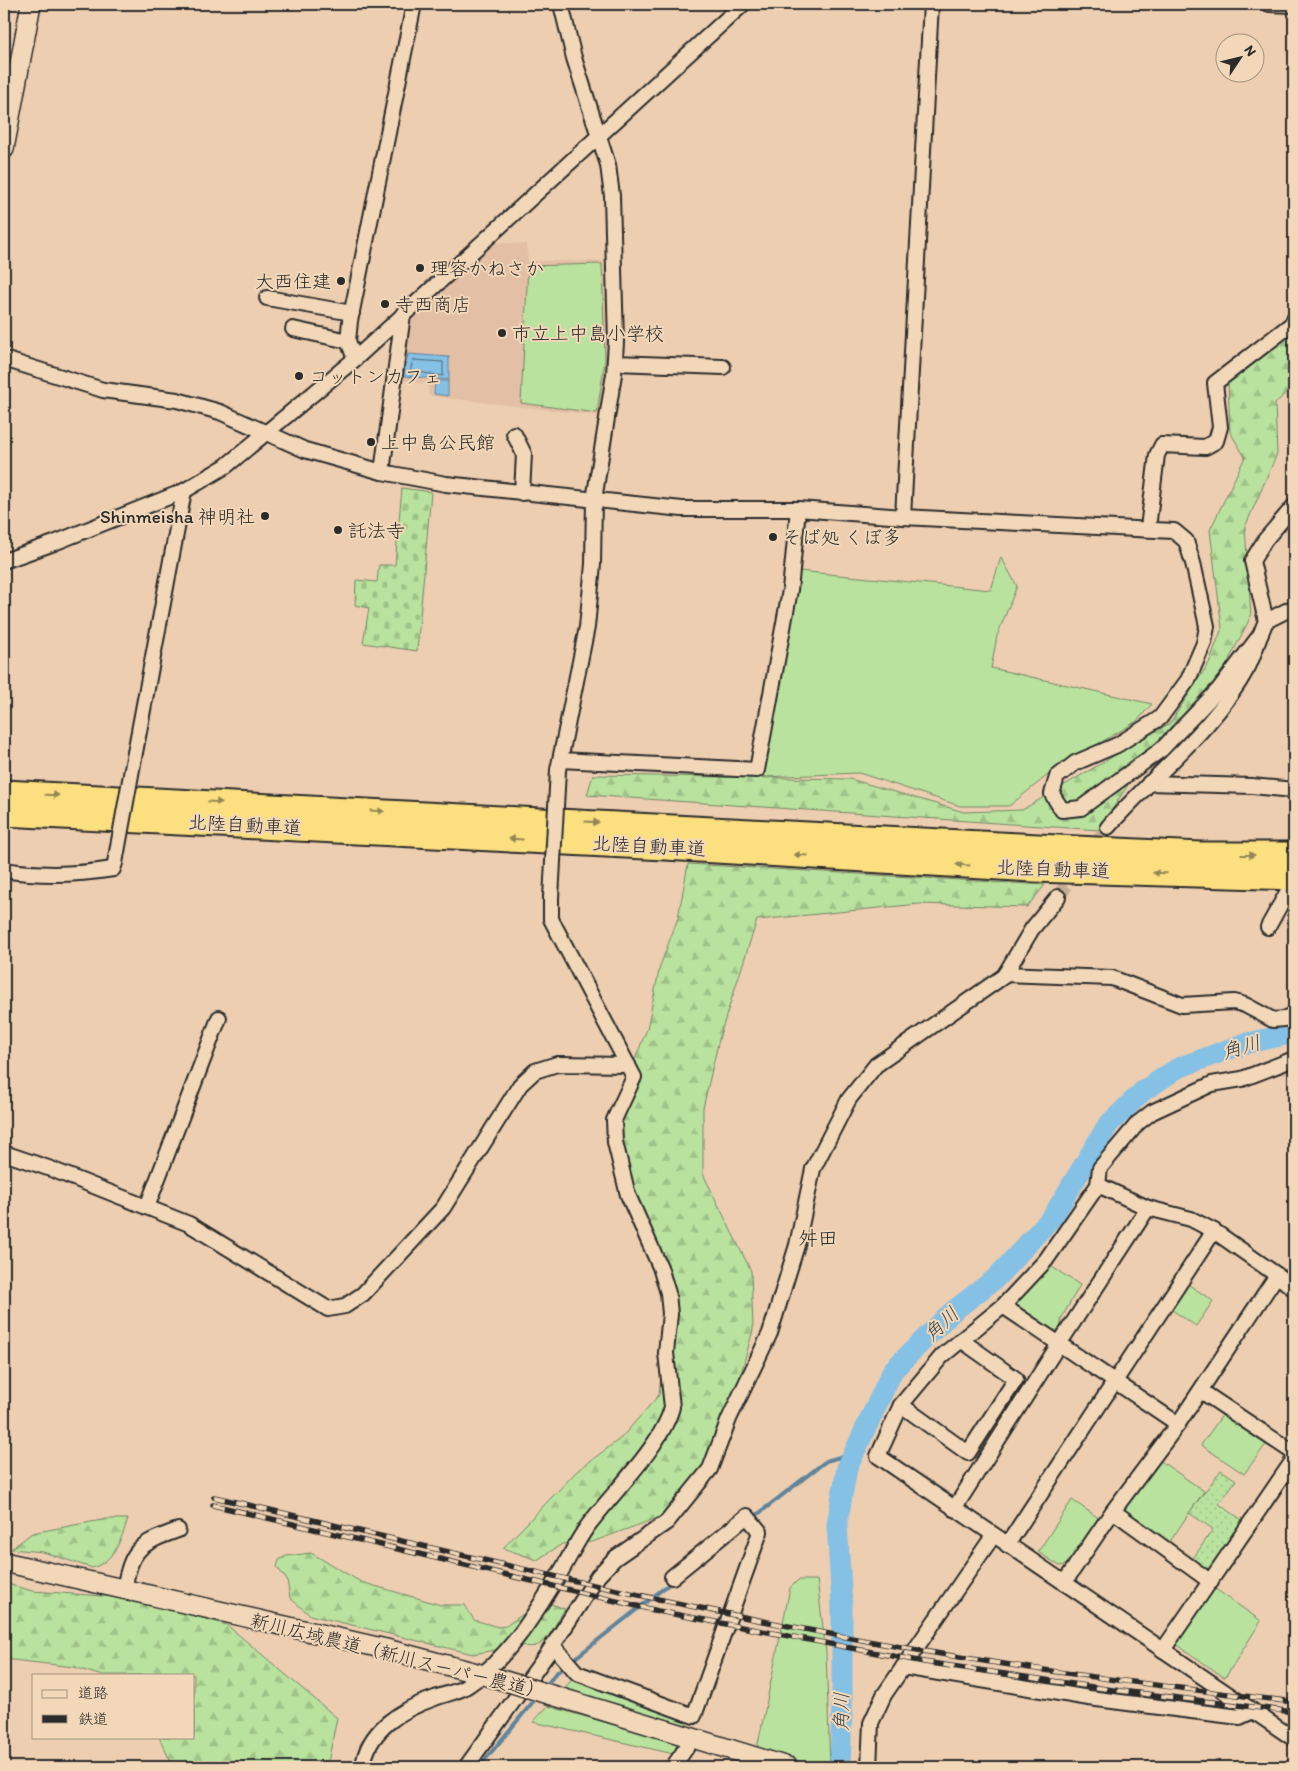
<svg xmlns="http://www.w3.org/2000/svg" width="1298" height="1771" font-family="Itim,'Klee One',sans-serif">
<style>
.built{fill:#e3bfa5}
.grass{fill:#b9e29e;stroke:#728664}
.forest{fill:url(#forest-firs);stroke:#728664}
.cemetery{fill:url(#cemetery-stones);stroke:#728664}
.park{fill:url(#park-dots);stroke:#728664}
.water{fill:#85c0e5;stroke:#61849b}
.lines{fill:none;stroke-linecap:round;stroke-linejoin:round}
.shore{stroke:#4f6775;stroke-width:1}
.stream{stroke:#61849b;stroke-width:4}
.river{stroke:#85c0e5;stroke-width:21}
.street-tunnel{stroke:#c6ad96;stroke-width:14;stroke-dasharray:14 7;stroke-linecap:butt}
.street-casing{stroke:#2b2b2b;stroke-width:18}
.secondary-casing{stroke:#2b2b2b;stroke-width:22}
.highway-casing{stroke:#2b2b2b;stroke-width:29}
.street{stroke:#f2d8b9;stroke-width:14}
.secondary{stroke:#f2d8b9;stroke-width:19}
.highway{stroke:#fce080;stroke-width:25}
.rail-casing{stroke:#2b2b2b;stroke-width:5.5}
.rail{stroke:#f2d8b9;stroke-width:4;stroke-dasharray:11;stroke-linecap:butt}
.street-bridge-casing{stroke:#2b2b2b;stroke-width:18;stroke-linecap:butt}
.secondary-bridge-casing{stroke:#2b2b2b;stroke-width:22;stroke-linecap:butt}
.street-bridge{stroke:#f2d8b9;stroke-width:14}
.secondary-bridge{stroke:#f2d8b9;stroke-width:19}
.oneway{fill:#948656}
.poi-dot{fill:#2b2b2b;stroke:#f2d8b9;stroke-width:2}
.labels{text-anchor:middle;dominant-baseline:central;stroke-width:4;stroke-linejoin:round;paint-order:stroke}
.poi-label{font-size:19px;fill:#2b2b2b;stroke:#f2d8b9;text-anchor:start}
.street-label{font-size:19px;fill:#2b2b2b;stroke:#f2d8b9}
.water-label{font-size:20px;font-style:italic;fill:#3d4950;stroke:#f2d8b9}
.neighbourhood-label{font-size:20px;fill:#2b2b2b;stroke:#f2d8b9}
</style>
<defs>
<pattern id="forest-firs" width="22" height="20" patternUnits="userSpaceOnUse" patternTransform="scale(1.25)"><rect width="22" height="20" fill="#b9e29e"/><path d="M5 1l3.5 6h-7zM16 11l3.5 6h-7z" fill="#9fc288"/></pattern>
<pattern id="cemetery-stones" width="16" height="16" patternUnits="userSpaceOnUse" patternTransform="scale(1.25)"><rect width="16" height="16" fill="#b9e29e"/><path d="M2 7V4a2 2 0 0 1 4 0v3zM10 15v-3a2 2 0 0 1 4 0v3z" fill="#9fc288"/></pattern>
<pattern id="park-dots" width="8" height="8" patternUnits="userSpaceOnUse" patternTransform="scale(1.25)"><rect width="8" height="8" fill="#b9e29e"/><path d="M2 2h.1M6 6h.1" fill="none" stroke="#9fc288" stroke-width="1.8" stroke-linecap="round"/></pattern>
</defs>
<rect width="100%" height="100%" fill="#edceb1"/>
<filter id="ink" filterUnits="userSpaceOnUse"><feTurbulence type="fractalNoise" baseFrequency=".02" numOctaves="2"/><feDisplacementMap in="SourceGraphic" scale="10" xChannelSelector="R" yChannelSelector="G"/><feConvolveMatrix kernelMatrix="1 2 1 2 8 2 1 2 1" color-interpolation-filters="sRGB"/></filter>
<g filter="url(#ink)">
<!-- built -->
<polygon class="built" points="487,242 526,244 528,261 604,261 608,360 601,416 429,396 427,384 400,380 407,321 415,311"/>
<!-- grass -->
<g class="grass">
<polygon points="602,264 605,360 597,413 521,403 528,266"/>
<polygon points="1001,557 1017,586 997,636 991,668 1152,704 1137,721 1053,771 1009,806 960,806 859,773 763,777 798,571 991,590"/>
<polygon points="1049,1265 1080,1285 1061,1319 1061,1329 1051,1331 1018,1308 1015,1300"/>
<polygon points="1186,1283 1213,1301 1196,1326 1169,1308"/>
<polygon points="1223,1414 1267,1443 1244,1474 1201,1445"/>
<polygon points="1159,1460 1204,1491 1169,1543 1126,1514 1124,1504"/>
<polygon points="1072,1500 1100,1519 1068,1564 1060,1566 1038,1552"/>
<polygon points="798,1580 817,1580 826,1652 830,1767 821,1767 757,1749 790,1588"/>
<polygon points="1214,1588 1261,1621 1225,1678 1176,1644"/>
<polygon points="575,1677 688,1719 684,1729 561,1691"/>
<polygon points="548,1706 677,1743 674,1754 533,1722"/>
</g>
<!-- forest -->
<g class="forest">
<polygon points="1294,331 1294,384 1275,404 1277,454 1245,527 1251,616 1220,678 1131,780 1099,830 587,795 593,775 850,779 964,812 1022,810 1170,723 1209,663 1222,628 1210,530 1245,457 1230,432 1228,383"/>
<polygon points="688,864 1045,885 1027,907 919,904 757,920 720,1035 703,1108 703,1174 751,1271 753,1330 721,1445 660,1517 592,1542 562,1544 537,1560 503,1548 577,1471 621,1438 659,1395 666,1326 653,1238 626,1181 611,1120 647,1029 660,966 678,918"/>
<path d="M107 1519H128C121 1539 115 1561 92 1568L43 1552 11 1549 32 1533Z"/>
<path d="M311 1553 361 1582 441 1605H465L474 1620 498 1627 506 1626 526 1612 535 1598 565 1609C553 1625 546 1654 522 1645L473 1654 310 1615 290 1598 287 1580 277 1567 279 1560 286 1556Z"/>
<polygon points="4,1583 32,1591 131,1598 227,1625 337,1718 327,1767 173,1767 159,1737 194,1737 194,1675 99,1675 74,1667 4,1659"/>
</g>
<!-- cemetery -->
<polygon class="cemetery" points="402,488 431,492 417,651 363,643 369,608 355,605 356,580 377,582 379,565 395,565"/>
<!-- park -->
<polygon class="park" points="1221,1470 1236,1480 1219,1504 1245,1522 1216,1567 1206,1569 1192,1560 1213,1529 1189,1513"/>
<!-- water -->
<g class="water">
<polygon points="408,354 449,357 449,380 403,376"/>
<polygon points="435,381 448,381 448,396 434,394"/>
</g>
<g class="lines">
<!-- shore -->
<polygon class="shore" points="413,360 443,362 443,376 411,371"/>
<!-- stream -->
<g class="stream">
<polyline points="753,1518 826,1461 854,1453"/>
<polyline points="546,1686 555,1674 673,1581"/>
<polyline points="479,1767 537,1697"/>
</g>
<!-- river -->
<polyline class="river" points="840,1767 842,1709 842,1606 837,1524 847,1468 893,1370 952,1312 996,1278 1053,1216 1108,1125 1143,1091 1178,1068 1243,1044 1294,1033"/>
<!-- street-tunnel -->
<polyline class="street-tunnel" points="1058,897 1108,827"/>
<defs>
<g id="street">
<polyline points="1269,4 1294,5"/>
<polyline points="267,298 352,313"/>
<polyline points="293,329 348,341"/>
<polyline points="4,359 103,390 177,400 220,412 305,450 382,472 446,484 682,509 798,509 903,517 1174,531 1186,541 1193,563 1207,626 1204,643 1188,680 1160,718 1117,745 1075,763 1057,777 1052,794 1062,810 1081,808 1162,749 1219,689 1261,634"/>
<polyline points="355,359 348,341 350,321 414,4"/>
<polyline points="615,363 723,367"/>
<polyline points="514,434 524,454 522,493"/>
<polyline points="382,472 403,314"/>
<polyline points="903,517 931,4"/>
<polyline points="1148,528 1157,455 1162,445 1205,447 1216,441 1220,427 1215,383 1293,323 1294,319"/>
<polyline points="4,561 54,543 184,491 226,466 355,359 743,4"/>
<polyline points="1266,621 1252,561 1265,540 1294,506"/>
<polyline points="134,758 184,491"/>
<polyline points="560,760 757,770 790,590 798,509"/>
<polyline points="558,770 587,627 593,564 594,500 614,374 616,342 612,196 608,165 574,58 561,4"/>
<polyline points="1149,783 1252,786 1294,790"/>
<path d="M1108 827C1154 774 1214 730 1248 667 1255 653 1259 636 1266 621L1294 607"/>
<path d="M4 870C41 876 76 875 113 869L115 863"/>
<polyline points="1268,927 1294,880"/>
<polyline points="1005,974 1112,978 1182,1005 1234,1002 1245,1005 1273,1020 1284,1019 1294,1014"/>
<polyline points="1294,1059 1242,1079 1212,1084 1152,1112 1138,1123 1100,1168 1098,1185 1046,1260 1003,1306 942,1356 901,1405 878,1456 1294,1739"/>
<polyline points="4,1153 51,1169 189,1224 328,1309 345,1306 363,1294 443,1208 520,1085 535,1071 557,1064 628,1065"/>
<polyline points="147,1207 219,1018"/>
<polyline points="1277,1275 1294,1289"/>
<polyline points="1003,1306 1178,1424"/>
<polyline points="1201,1391 1294,1453"/>
<polyline points="901,1405 968,1453 1016,1379 961,1340"/>
<polyline points="954,1509 1059,1344 1148,1208 1098,1185"/>
<polyline points="1113,1511 1211,1582"/>
<polyline points="1007,1545 1214,1231 1191,1219 1148,1208"/>
<polyline points="1064,1583 1113,1511 1178,1424 1277,1275 1214,1231"/>
<path d="M124 1589C132 1548 139 1544 178 1530"/>
<polyline points="553,1645 577,1673 694,1716 760,1532 747,1516 672,1577"/>
<polyline points="1163,1650 1294,1459"/>
<polyline points="903,1667 1089,1698 1167,1708 1240,1717 1253,1711"/>
<path d="M363 1767C367 1730 402 1709 435 1698 445 1694 458 1692 467 1686 508 1659 535 1614 560 1573 569 1558 577 1541 587 1527 611 1494 662 1446 672 1407L666 1353 670 1314 668 1293 660 1267 628 1195 615 1142 614 1120 634 1077 551 919V898"/>
<polyline points="466,1767 548,1653 598,1576 615,1558 667,1522 710,1469 729,1419 770,1333 797,1245 813,1169 849,1099 876,1065 1004,976 1032,929 1058,897"/>
<polyline points="673,1767 693,1738"/>
<polyline points="869,1767 871,1723 884,1695 993,1536"/>
</g>
<g id="secondary">
<polyline points="4,149 31,4"/>
<polyline points="4,1562 386,1649 495,1678"/>
<polyline points="555,1696 788,1767"/>
</g>
<g id="highway">
<polyline points="4,793 1096,850 1201,855 1294,855"/>
<polyline points="4,813 665,847 1033,869 1294,877"/>
</g>
</defs>
<!-- street casing -->
<use href="#street" class="street-casing"/>
<!-- secondary casing -->
<use href="#secondary" class="secondary-casing"/>
<!-- highway casing -->
<use href="#highway" class="highway-casing"/>
<!-- street -->
<use href="#street" class="street"/>
<!-- secondary -->
<use href="#secondary" class="secondary"/>
<!-- highway -->
<use href="#highway" class="highway"/>
<defs>
<g id="rail">
<path d="M214 1497C433 1548 652 1602 873 1642 1012 1668 1153 1685 1294 1702"/>
<polyline points="213,1505 658,1611 924,1662 1113,1690 1294,1712"/>
</g>
</defs>
<!-- rail casing -->
<use href="#rail" class="rail-casing"/>
<!-- rail -->
<use href="#rail" class="rail"/>
<defs>
<g id="street-bridge">
<polyline points="115,863 134,758"/>
<polyline points="551,898 558,770"/>
</g>
<polyline id="secondary-bridge" points="495,1678 555,1696"/>
</defs>
<!-- street-bridge casing -->
<use href="#street-bridge" class="street-bridge-casing"/>
<!-- secondary-bridge casing -->
<use href="#secondary-bridge" class="secondary-bridge-casing"/>
<!-- street-bridge -->
<use href="#street-bridge" class="street-bridge"/>
<!-- secondary-bridge -->
<use href="#secondary-bridge" class="secondary-bridge"/>
</g>
<!-- one-way arrows -->
<defs><path id="oneway-solid" d="M-6-.8H1V-3.2L6.5 0L1 3.2V.8H-6Z" transform="scale(1.25)"/></defs>
<g class="oneway">
<use href="#oneway-solid" transform="translate(52 795) rotate(2)"/>
<use href="#oneway-solid" transform="translate(215 802) rotate(3)"/>
<use href="#oneway-solid" transform="translate(377 811) rotate(3)"/>
<use href="#oneway-solid" transform="translate(592 822) rotate(3)"/>
<use href="#oneway-solid" transform="translate(516 839) rotate(-177)"/>
<use href="#oneway-solid" transform="translate(801 855) rotate(-177)"/>
<use href="#oneway-solid" transform="translate(1248 855)"/>
<use href="#oneway-solid" transform="translate(963 865) rotate(-177)"/>
<use href="#oneway-solid" transform="translate(1160 873) rotate(-178)"/>
</g>
</g>
<!-- markers -->
<g class="poi-dot">
<circle cx="420" cy="268" r="5"/>
<circle cx="341" cy="281" r="5"/>
<circle cx="385" cy="304" r="5"/>
<circle cx="502" cy="333" r="5"/>
<circle cx="299" cy="376" r="5"/>
<circle cx="371" cy="442" r="5"/>
<circle cx="265" cy="516" r="5"/>
<circle cx="338" cy="530" r="5"/>
<circle cx="773" cy="537" r="5"/>
</g>
<g class="labels">
<!-- poi labels -->
<g class="poi-label">
<text x="430" y="268">理容かねさか</text>
<text x="331" y="281" text-anchor="end">大西住建</text>
<text x="395" y="304">寺西商店</text>
<text x="512" y="333">市立上中島小学校</text>
<text x="309" y="376">コットンカフェ</text>
<text x="381" y="442">上中島公民館</text>
<text x="255" y="516" text-anchor="end">Shinmeisha 神明社</text>
<text x="348" y="530">託法寺</text>
<text x="783" y="537">そば処 くぼ多</text>
</g>
<!-- street labels -->
<g class="street-label">
<text transform="translate(245 825) rotate(3)">北陸自動車道</text>
<text transform="translate(649 846) rotate(3)">北陸自動車道</text>
<text transform="translate(1053 869) rotate(2)">北陸自動車道</text>
<text transform="translate(398 1656) rotate(14)">新川広域農道（新川スーパー農道）</text>
</g>
<!-- water labels -->
<g class="water-label">
<text transform="translate(1241 1047) rotate(-16)">角川</text>
<text transform="translate(941 1324) rotate(-43)">角川</text>
<text transform="translate(841 1712) rotate(-89)">角川</text>
</g>
<!-- neighbourhood labels -->
<g class="neighbourhood-label">
<text x="818" y="1238">舛田</text>
</g>
</g>
<!-- margin -->
<rect width="1298" height="1771" fill="none" stroke="#f2d8b9" stroke-width="20"/>
<rect x="10" y="10" width="1278" height="1751" fill="none" stroke="#2b2b2b" stroke-width="2" filter="url(#ink)"/>
<!-- legend -->
<rect x="32" y="1674" width="162" height="65" fill="#f2d8b9" stroke="#a29380"/>
<rect x="42" y="1690" width="25" height="8" fill="#f2d8b9" stroke="#a29380"/>
<text x="78" y="1698" font-size="15" fill="#2b2b2b">道路</text>
<rect x="42" y="1715" width="25" height="8" fill="#2b2b2b" stroke="#a29380"/>
<text x="78" y="1724" font-size="15" fill="#2b2b2b">鉄道</text>
<!-- north arrow -->
<g transform="translate(1240 58) rotate(55)"><circle r="24" fill="#f2d8b9" stroke="#a29380"/>
<path d="M0-4L9 19L0 12L-9 19Z" fill="#2b2b2b"/>
<text y="-8" font-size="14" font-weight="bold" text-anchor="middle" fill="#2b2b2b">N</text>
</g>
</svg>
